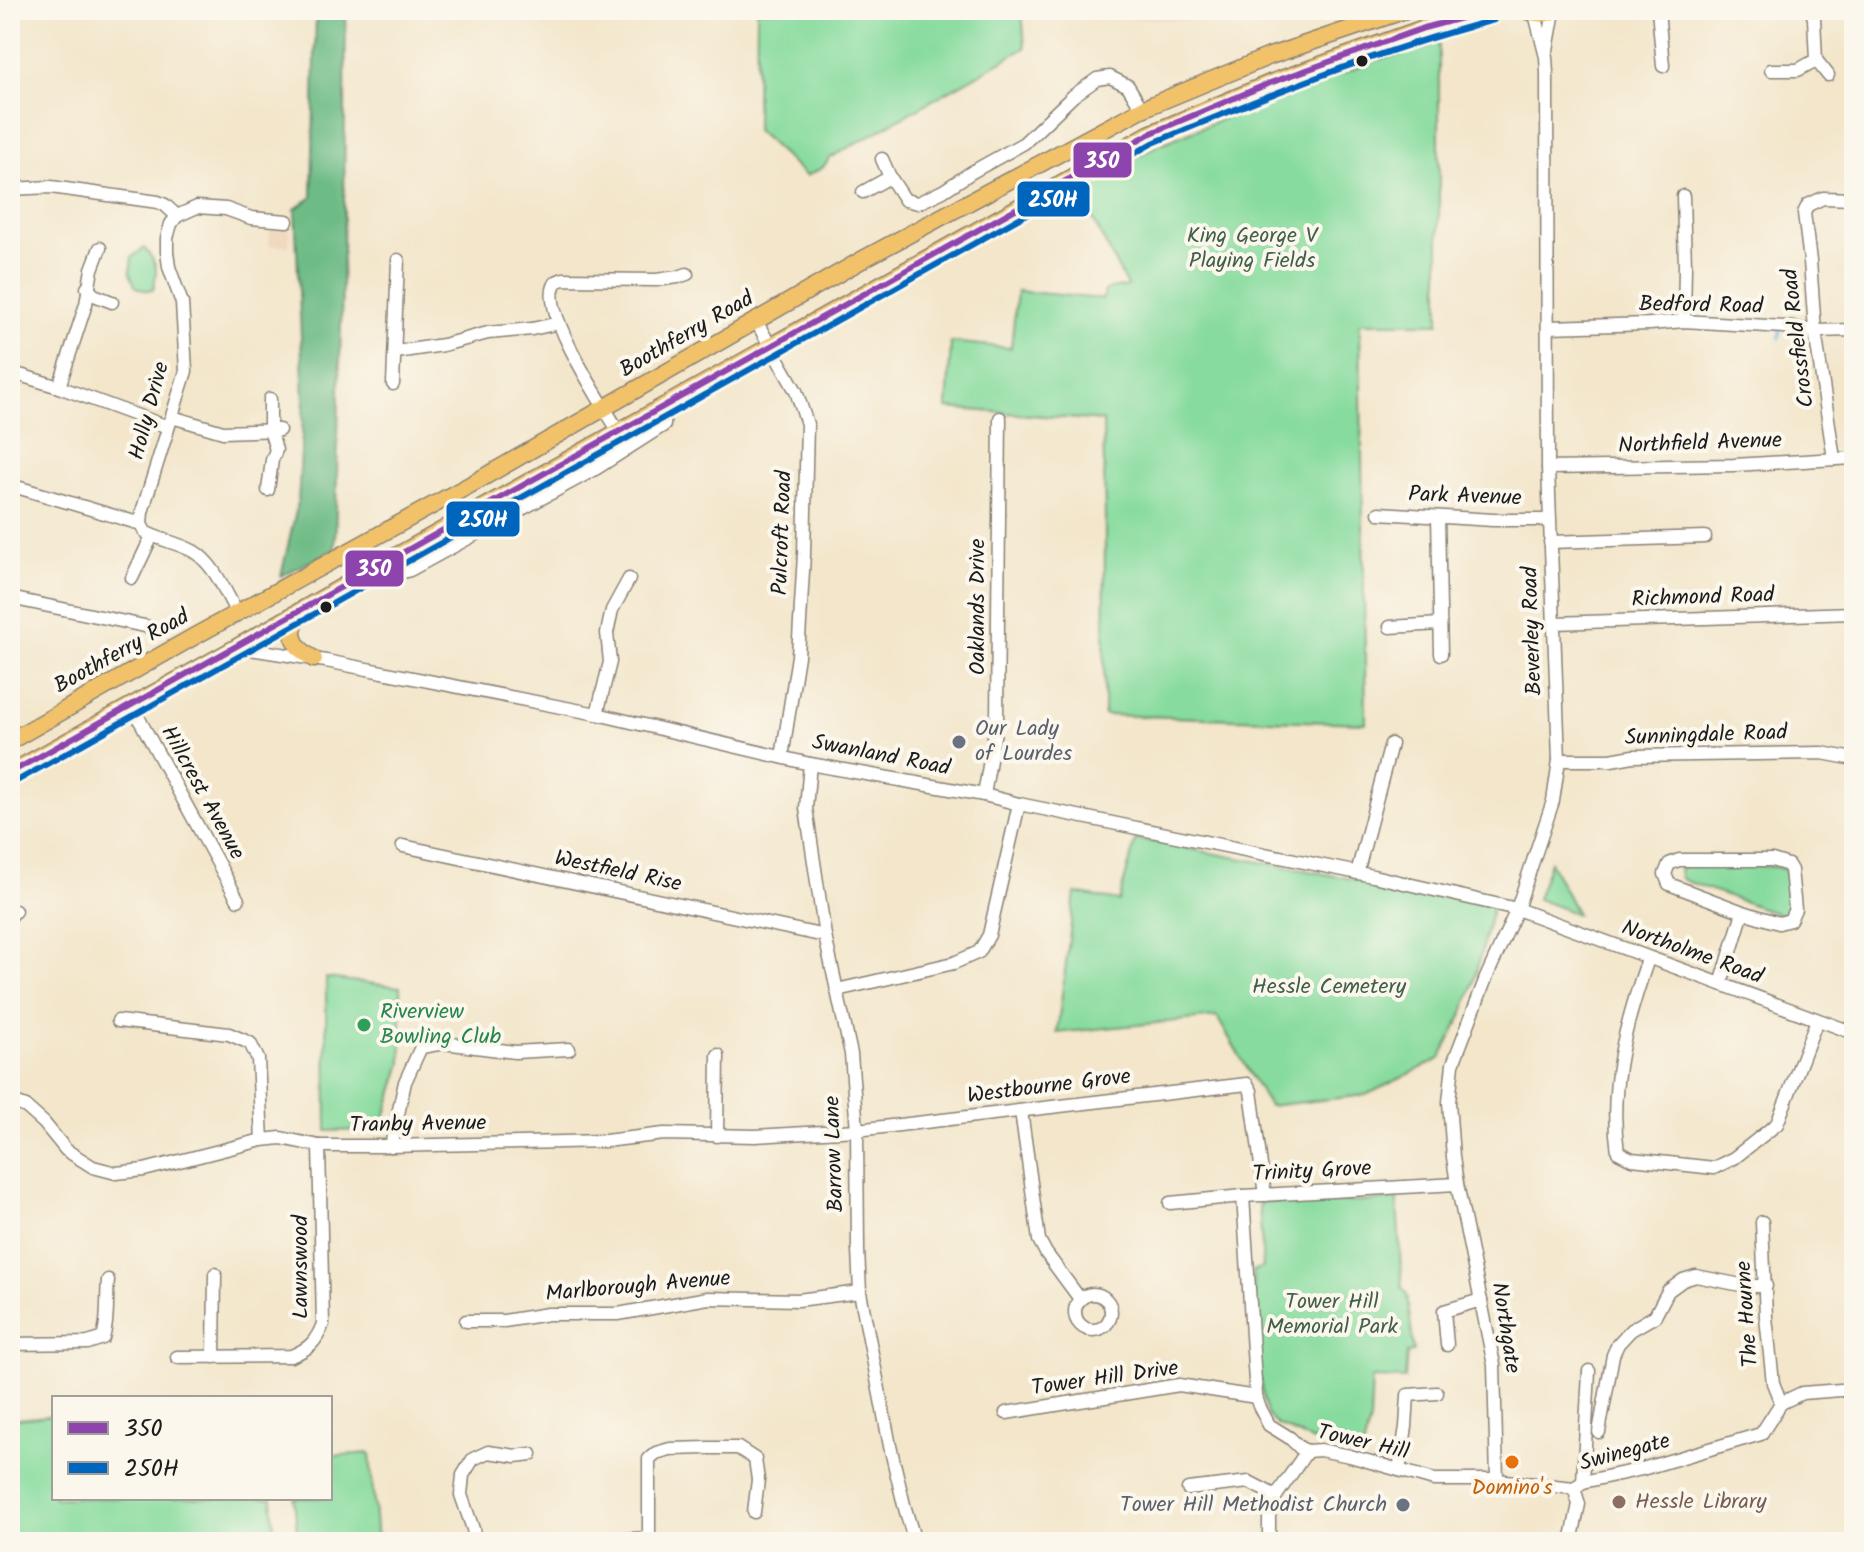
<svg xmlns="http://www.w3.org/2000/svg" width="1864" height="1552" font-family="Kalam,sans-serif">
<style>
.built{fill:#eed7bb}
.green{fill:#87db9e;stroke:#527c5d;stroke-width:2}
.forest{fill:#6dbb85;stroke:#446c50;stroke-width:2}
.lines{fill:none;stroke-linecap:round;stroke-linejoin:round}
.stream{stroke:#6ab2e1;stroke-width:3}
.minor-casing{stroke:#888174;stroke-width:15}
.major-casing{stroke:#888174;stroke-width:19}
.minor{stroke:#fff;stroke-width:12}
.major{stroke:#f2c26a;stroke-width:16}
.bus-1-casing{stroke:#fbf7ec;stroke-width:12}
.bus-2-casing{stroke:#fbf7ec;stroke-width:12}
.bus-1{stroke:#8e44ad;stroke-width:6}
.bus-2{stroke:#0065bd;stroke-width:6}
.bus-dot{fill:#1c1c1c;stroke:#fbf7ec;stroke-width:3}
.worship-dot{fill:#6b7280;stroke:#fbf7ec;stroke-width:3}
.leisure-dot{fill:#2e9e5b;stroke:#fbf7ec;stroke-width:3}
.food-dot{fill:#e8710a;stroke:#fbf7ec;stroke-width:3}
.education-dot{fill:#8d6e63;stroke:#fbf7ec;stroke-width:3}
.labels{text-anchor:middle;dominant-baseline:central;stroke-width:8;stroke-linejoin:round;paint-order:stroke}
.park-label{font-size:22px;fill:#415f4a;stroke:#fbf7ec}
.street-label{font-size:22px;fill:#1c1c1c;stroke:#fbf7ec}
.worship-label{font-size:22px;fill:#5b616d;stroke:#fbf7ec;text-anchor:start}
.leisure-label{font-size:22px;fill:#27864d;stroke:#fbf7ec;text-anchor:start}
.food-label{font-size:22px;fill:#c56008;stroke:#fbf7ec}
.education-label{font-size:22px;fill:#785e54;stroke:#fbf7ec;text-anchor:start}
.line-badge{stroke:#fbf7ec;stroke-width:3}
.badge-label{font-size:22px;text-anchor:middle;font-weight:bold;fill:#fff}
</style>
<rect width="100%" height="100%" fill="#fbf7ec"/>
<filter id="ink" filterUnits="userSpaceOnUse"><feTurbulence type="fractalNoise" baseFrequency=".0125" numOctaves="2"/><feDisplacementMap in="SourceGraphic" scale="16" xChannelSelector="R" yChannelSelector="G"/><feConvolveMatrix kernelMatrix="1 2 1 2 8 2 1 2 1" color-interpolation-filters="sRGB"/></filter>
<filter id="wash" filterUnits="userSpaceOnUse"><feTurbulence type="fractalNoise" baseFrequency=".006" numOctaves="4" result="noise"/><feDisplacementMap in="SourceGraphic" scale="32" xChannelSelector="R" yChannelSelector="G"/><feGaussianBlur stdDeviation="1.8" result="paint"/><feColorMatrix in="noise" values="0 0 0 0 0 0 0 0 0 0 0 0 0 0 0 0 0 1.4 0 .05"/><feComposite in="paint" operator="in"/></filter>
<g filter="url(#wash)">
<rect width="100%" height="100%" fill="#f3e6cb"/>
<!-- built -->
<g class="built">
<polygon points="1022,10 1249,10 1249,18 1243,21 1236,22 1023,15"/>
<polygon points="270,226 290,227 289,246 269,246"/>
</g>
<!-- green -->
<g class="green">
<polygon points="757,10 1022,10 1025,48 830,158 822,168 806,176 756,130"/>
<polygon points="1439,43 1439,323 1360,323 1366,723 1104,715 1105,519 1103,421 947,408 951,342 1011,348 1017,291 1103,299 1105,290 1127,286 1078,190 1156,146 1276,97 1384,58"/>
<path d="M144 248C158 263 158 271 153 290H143L135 286 130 273 132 257Z"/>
<polygon points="1136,839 1493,905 1472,989 1461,1018 1440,1059 1366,1095 1269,1106 1217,1017 1057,1033 1075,893 1119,901"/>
<polygon points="1550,862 1577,914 1537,899"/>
<polygon points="1688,866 1776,866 1786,870 1789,912 1781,915 1683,880 1680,877 1679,868"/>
<polygon points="326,978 400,987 402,1063 381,1130 327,1131"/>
<polygon points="1397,1199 1402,1288 1407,1294 1414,1352 1407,1353 1405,1379 1372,1378 1370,1421 1363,1448 1311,1440 1277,1425 1267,1415 1258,1370 1253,1271 1263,1267 1259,1204 1265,1202 1358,1202"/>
<polygon points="54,1415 54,1498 272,1498 275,1542 10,1542 10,1420"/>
<polygon points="370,1453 377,1542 298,1542 294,1498 330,1498 330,1456"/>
</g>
<!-- forest -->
<polygon class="forest" points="316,10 346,10 344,212 335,549 281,576 298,502 304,401 295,209 312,197"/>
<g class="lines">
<!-- stream -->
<polyline class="stream" points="1779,338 1780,329"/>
</g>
</g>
<g filter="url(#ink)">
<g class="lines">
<defs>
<g id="minor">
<polyline points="1658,10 1663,66"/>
<polyline points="1547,50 1554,11"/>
<polyline points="1816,60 1828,75"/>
<polyline points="1771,70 1798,70 1816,60 1814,18 1811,10"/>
<polyline points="882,159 890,177 905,200 918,203 943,191 972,172 1024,143 1073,96 1097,79 1110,77 1128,86 1142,109"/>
<polyline points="10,189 51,187 158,202 165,205 177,216"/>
<polyline points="863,192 890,177"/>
<polyline points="1683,196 1685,266 1684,321"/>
<polyline points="87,288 94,295 112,302"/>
<polyline points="756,321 796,391 807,424 804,554 798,656 782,757"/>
<polyline points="1548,327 1650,324 1684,321 1784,327 1815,331 1854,330"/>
<polyline points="396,352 443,345 488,333 532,329 559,323"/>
<polyline points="10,372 59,387 168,427"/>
<polyline points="393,384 398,260"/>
<polyline points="59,387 86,304 92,269 100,248"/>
<polyline points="172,417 223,432 279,430"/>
<path d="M619 432C604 406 542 314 554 286 556 281 558 281 563 279L656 280 678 277 687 274"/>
<polyline points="1834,459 1815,331 1810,261 1804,213 1808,205 1823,198 1854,199"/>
<polyline points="1548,468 1734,465 1854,458"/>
<polyline points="10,485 141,524"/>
<polyline points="268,490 272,460 276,450 270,430 270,399"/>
<polyline points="1379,513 1493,520 1549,520"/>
<polyline points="1438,517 1441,654"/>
<polyline points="1550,542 1705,537"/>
<polyline points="382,564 392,575 410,570 597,468 664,425 665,406"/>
<polyline points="132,578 152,536"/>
<polyline points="10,598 154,628"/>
<path d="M237 613C225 592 215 564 193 551 178 543 160 540 145 532L141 524 142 512 186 371 182 303 169 267 167 252V238L171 224 177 216 197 207 226 209 251 218 287 221"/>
<polyline points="1554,623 1854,613"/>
<polyline points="1390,627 1440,624"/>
<polyline points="237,647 326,661 597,714 810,764 984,795 1019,804 1373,876 1517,909 1854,1033"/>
<polyline points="132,706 238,900"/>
<polyline points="597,714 610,662 607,633 612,610 629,579"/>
<polyline points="1559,760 1611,760 1633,756 1822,753 1854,759"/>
<polyline points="810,764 806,808 825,936 851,1054 857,1130 858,1250 860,1292 890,1446 904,1505 915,1542"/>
<polyline points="984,795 997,719 1000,418"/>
<polyline points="403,846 825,936"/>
<polyline points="1357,873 1391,744"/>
<polyline points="10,917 15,911"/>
<path d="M1648 959C1626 1022 1608 1086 1618 1152L1632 1159 1714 1168 1734 1158 1777 1124 1817 1020"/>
<polyline points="1721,984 1743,912 1669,884 1665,874 1669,864 1679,860 1772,860 1788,865 1791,870 1795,909 1790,920 1779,923 1743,912"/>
<polyline points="837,990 954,963 979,952 989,935 1019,804"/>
<polyline points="118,1021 229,1034 250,1043 258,1059 262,1140"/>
<polyline points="10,1101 26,1107 44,1123 66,1150 93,1167 116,1173 144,1170 262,1140 281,1138 319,1146 391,1146 605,1141 664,1134 755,1136 857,1130 1247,1084 1251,1091 1265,1195"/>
<polyline points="1021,1111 1039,1240 1046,1253 1080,1299"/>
<polyline points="717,1136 718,1055"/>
<polyline points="391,1146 405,1082 421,1047 444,1043 515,1052 569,1049"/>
<polyline points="1243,1196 1256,1397 1259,1406 1269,1425 1290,1438 1300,1448 1307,1451 1320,1450 1350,1456 1434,1480 1497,1480 1574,1488 1583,1482 1642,1469 1761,1434 1781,1403 1802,1393 1854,1389"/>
<polyline points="1170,1203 1243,1196 1457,1184"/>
<polyline points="1762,1222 1766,1317 1773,1383 1781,1403"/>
<circle cx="1093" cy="1312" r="18"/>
<polyline points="466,1321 504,1321 548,1314 618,1314 708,1298 798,1300 860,1292"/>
<path d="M10 1344 88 1343 103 1338C109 1319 106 1300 108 1280"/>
<polyline points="1447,1345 1444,1311 1481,1300"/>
<path d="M177 1357 291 1356C309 1349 316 1342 323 1324L319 1146"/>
<polyline points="214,1357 215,1274"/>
<polyline points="1006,1413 1179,1385 1256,1397"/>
<polyline points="1599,1432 1613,1355 1618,1344 1631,1330 1655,1316 1668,1291 1683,1280 1696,1276 1746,1286 1766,1286"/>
<polyline points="1399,1470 1406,1427 1408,1395 1437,1393"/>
<polyline points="1497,1480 1494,1365 1457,1184 1453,1157 1449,1102 1453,1064 1486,978 1517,909 1553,801 1559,760 1548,468 1547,73 1546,57 1535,14"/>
<polyline points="1583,1482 1589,1371"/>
<polyline points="1188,1489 1249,1482 1276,1496"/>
<polyline points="475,1542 473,1529 461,1495 463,1475 473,1459 488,1452 516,1456 531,1454"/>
<polyline points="582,1542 649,1538"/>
<polyline points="649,1542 649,1459 656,1453 670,1449 708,1448 738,1448 755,1459 758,1480 754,1512"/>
<polyline points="1269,1542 1269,1515 1276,1496 1307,1451"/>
<polyline points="1571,1542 1579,1504 1574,1488"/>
</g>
<g id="major">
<path d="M1526 10C1537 15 1546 15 1556 10"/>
<path d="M303 612C285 631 293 647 314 659"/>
<polyline points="10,741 195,636 477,481 867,257 1142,109 1270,56 1406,10"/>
<polyline points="10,773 237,647 382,564 1149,134 1270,83 1424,28 1491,10"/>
</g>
</defs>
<!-- minor casing -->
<use href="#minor" class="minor-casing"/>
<!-- major casing -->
<use href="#major" class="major-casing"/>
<!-- minor -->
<use href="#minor" class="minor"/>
<!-- major -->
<use href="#major" class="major"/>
<defs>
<polyline id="bus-1" points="10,773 1149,134 1270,83 1424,28 1491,10"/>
<path id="bus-2" d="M15 782 1153 143C1266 96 1376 51 1494 20"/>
</defs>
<!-- bus-1 casing -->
<use href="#bus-1" class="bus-1-casing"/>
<!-- bus-2 casing -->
<use href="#bus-2" class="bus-2-casing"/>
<!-- bus-1 -->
<use href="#bus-1" class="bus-1"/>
<!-- bus-2 -->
<use href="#bus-2" class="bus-2"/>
</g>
</g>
<!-- markers -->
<g class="bus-dot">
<circle cx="1362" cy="61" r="7"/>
<circle cx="326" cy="607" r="7"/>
</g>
<g class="worship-dot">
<circle cx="959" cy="742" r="8"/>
<circle cx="1403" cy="1505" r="8"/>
</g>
<circle class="leisure-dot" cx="364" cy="1025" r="8"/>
<circle class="food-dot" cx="1512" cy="1462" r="8"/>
<circle class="education-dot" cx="1619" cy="1502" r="8"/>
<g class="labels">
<!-- park labels -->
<g class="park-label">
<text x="1252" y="236">King George V<tspan x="1252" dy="25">Playing Fields</tspan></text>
<text x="1329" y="987">Hessle Cemetery</text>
<text x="1332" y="1302">Tower Hill<tspan x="1332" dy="25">Memorial Park</tspan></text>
</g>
<!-- street labels -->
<g class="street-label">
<text transform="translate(1701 306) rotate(1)">Bedford Road</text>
<text transform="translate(687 335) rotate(-30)">Boothferry Road</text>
<text transform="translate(1799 338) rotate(-97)">Crossfield Road</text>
<text transform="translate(150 411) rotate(-75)">Holly Drive</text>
<text transform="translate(1700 444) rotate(-2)">Northfield Avenue</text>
<text transform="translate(1465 497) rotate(2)">Park Avenue</text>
<text transform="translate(783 533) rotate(-88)">Pulcroft Road</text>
<text transform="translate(1703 598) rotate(-2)">Richmond Road</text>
<text transform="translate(978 607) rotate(-90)">Oaklands Drive</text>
<text transform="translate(1533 631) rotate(-92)">Beverley Road</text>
<text transform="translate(122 652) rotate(-29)">Boothferry Road</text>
<text transform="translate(1706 736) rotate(-2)">Sunningdale Road</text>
<text transform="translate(881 756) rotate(11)">Swanland Road</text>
<text transform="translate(202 793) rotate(61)">Hillcrest Avenue</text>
<text transform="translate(618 872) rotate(12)">Westfield Rise</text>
<text transform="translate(1692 953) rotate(20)">Northolme Road</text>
<text transform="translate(1049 1087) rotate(-7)">Westbourne Grove</text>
<text transform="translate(418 1125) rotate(-1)">Tranby Avenue</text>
<text transform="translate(835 1154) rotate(-92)">Barrow Lane</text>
<text transform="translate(1312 1172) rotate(-3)">Trinity Grove</text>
<text transform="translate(301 1267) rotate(-90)">Lawnswood</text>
<text transform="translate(638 1287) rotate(-5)">Marlborough Avenue</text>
<text transform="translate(1748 1314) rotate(-94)">The Hourne</text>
<text transform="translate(1505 1328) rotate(81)">Northgate</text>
<text transform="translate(1105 1379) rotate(-8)">Tower Hill Drive</text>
<text transform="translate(1363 1443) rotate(13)">Tower Hill</text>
<text transform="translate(1625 1453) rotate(-15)">Swinegate</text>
</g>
<!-- worship labels -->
<g class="worship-label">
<text x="975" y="729">Our Lady<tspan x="975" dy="25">of Lourdes</tspan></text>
<text x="1387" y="1505" text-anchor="end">Tower Hill Methodist Church</text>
</g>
<!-- leisure labels -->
<g class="leisure-label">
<text x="380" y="1012">Riverview<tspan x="380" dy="25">Bowling Club</tspan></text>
</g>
<!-- food labels -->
<g class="food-label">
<text x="1512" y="1488">Domino's</text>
</g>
<!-- education labels -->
<g class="education-label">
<text x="1635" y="1502">Hessle Library</text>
</g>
</g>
<g class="line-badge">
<rect x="1072" y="141" width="61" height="38" rx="8" fill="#8e44ad"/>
<rect x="1016" y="180" width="75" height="38" rx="8" fill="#0065bd"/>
<rect x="445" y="500" width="76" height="38" rx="8" fill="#0065bd"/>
<rect x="344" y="549" width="61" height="39" rx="8" fill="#8e44ad"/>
</g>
<g class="badge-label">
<text x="1102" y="168">350</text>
<text x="1053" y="207">250H</text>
<text x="483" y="527">250H</text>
<text x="374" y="576">350</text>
</g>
<!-- margin -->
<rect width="1864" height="1552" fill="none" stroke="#fbf7ec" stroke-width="40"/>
<!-- legend -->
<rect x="52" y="1396" width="280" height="104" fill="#fbf7ec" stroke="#a29f99" stroke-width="2"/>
<rect x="68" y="1422" width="40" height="12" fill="#8e44ad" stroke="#a29f99" stroke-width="2"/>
<text x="124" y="1436" font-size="24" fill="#1c1c1c">350</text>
<rect x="68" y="1462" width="40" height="12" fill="#0065bd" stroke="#a29f99" stroke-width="2"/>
<text x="124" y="1476" font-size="24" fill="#1c1c1c">250H</text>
</svg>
